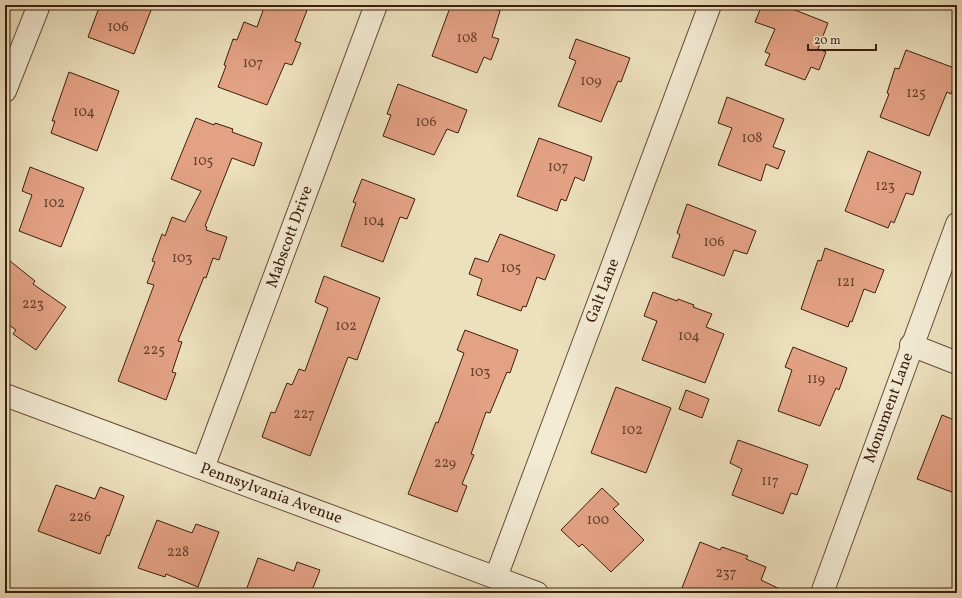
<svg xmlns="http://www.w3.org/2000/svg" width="962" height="598" font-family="Vollkorn,serif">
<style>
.building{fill:#e4a285;stroke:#3c1e0d}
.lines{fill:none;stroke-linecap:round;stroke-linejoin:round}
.street-casing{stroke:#684e39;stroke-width:24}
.street{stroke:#f3ebd4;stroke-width:22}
.labels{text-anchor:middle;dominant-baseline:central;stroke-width:4;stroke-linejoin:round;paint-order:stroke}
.number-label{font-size:14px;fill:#663f2b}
.street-label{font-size:16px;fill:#3c1e0d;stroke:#f3ebd4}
</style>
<rect width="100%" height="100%" fill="#ede0bd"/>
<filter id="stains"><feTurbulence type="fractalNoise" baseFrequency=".005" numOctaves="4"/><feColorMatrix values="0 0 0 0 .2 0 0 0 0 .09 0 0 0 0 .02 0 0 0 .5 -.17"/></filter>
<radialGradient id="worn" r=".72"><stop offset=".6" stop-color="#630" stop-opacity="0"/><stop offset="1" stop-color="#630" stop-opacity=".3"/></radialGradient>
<!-- building -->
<g class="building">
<polygon points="100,5 153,5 134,54 88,37"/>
<polygon points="265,5 309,5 295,41 301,43 292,65 285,63 267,105 218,87 226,66 224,65 233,39 237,40 244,22 257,27"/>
<polygon points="451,5 486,5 500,11 492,37 499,39 491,60 484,57 477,73 432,56"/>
<polygon points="762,5 782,5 828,23 818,49 826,52 819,70 811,67 805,80 765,65 770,54 765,52 775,29 755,22"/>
<polygon points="576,39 630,58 621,82 618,81 601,122 558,106 576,61 569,58"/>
<polygon points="906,50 957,69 957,79 951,94 947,92 929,136 880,117 889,94 887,93 895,68 899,69"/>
<polygon points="69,72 119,91 97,151 51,133 55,121 52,121"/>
<polygon points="398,84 467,110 458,133 447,129 434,155 383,136 391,115 387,114"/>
<polygon points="727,97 784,119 773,147 785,151 778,169 766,164 761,181 718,165 732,128 718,123"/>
<polygon points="196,118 214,125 215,123 233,129 232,132 262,143 254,166 232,158 205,226 207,227 206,230 227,237 219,260 213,258 206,278 204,277 178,341 182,342 172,372 176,373 166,400 118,381 154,285 147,283 155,262 152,261 162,234 165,236 172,217 185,222 201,191 171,179"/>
<polygon points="539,138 592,157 584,181 575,177 566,201 561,199 557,211 517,196"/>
<polygon points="868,151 921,172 913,195 906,193 894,223 891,221 888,228 845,211"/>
<polygon points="30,167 84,188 61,247 19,231 32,195 22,191"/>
<polygon points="362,179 415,199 407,219 400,217 383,262 341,246 356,203 353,202"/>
<polygon points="687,204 756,231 747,254 734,250 724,276 672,257 680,235 677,233"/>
<polygon points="500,234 555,255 545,280 537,277 526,307 523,306 521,311 477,295 482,279 469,274 475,258 488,262"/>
<polygon points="825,248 884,270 875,293 864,289 852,322 850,321 848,327 801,309 818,260 821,261"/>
<polygon points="5,257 35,281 33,284 66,307 36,350 13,334 16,330 5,322"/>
<polygon points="324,276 380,298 357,360 348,357 310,456 262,437 271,412 275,413 287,383 292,385 299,369 305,371 328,308 315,302"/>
<polygon points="653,292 677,301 678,299 694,305 693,307 712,314 706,327 724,334 705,383 642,360 657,321 644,316"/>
<polygon points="465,330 518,350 510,373 507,372 490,413 486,412 471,454 474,455 462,484 467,486 457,512 408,494 436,422 438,423 464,353 457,350"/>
<polygon points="793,347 847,368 839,390 836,388 820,426 778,411 792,370 785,367"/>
<polygon points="616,387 671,408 646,473 591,453"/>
<polygon points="686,390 709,399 702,418 679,409"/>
<polygon points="942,415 957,421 957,494 917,479"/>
<polygon points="738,440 808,465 797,495 791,493 783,514 732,495 742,469 730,463"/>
<polygon points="56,485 95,499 100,487 124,496 109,536 107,535 100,554 38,531"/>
<polygon points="602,488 619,504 613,509 644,540 611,572 582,544 579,547 561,530"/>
<polygon points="157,520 192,533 196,524 219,532 198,587 166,574 165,577 138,568"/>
<polygon points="700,542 720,550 722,547 748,556 746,559 766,567 761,580 788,593 680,593"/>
<polygon points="258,558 294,571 297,562 320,570 311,593 245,593"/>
</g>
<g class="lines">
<defs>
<g id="street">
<polyline points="5,91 39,5"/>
<polyline points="911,345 957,363"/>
<polyline points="5,395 537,593"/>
<polyline points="203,468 376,5"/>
<polyline points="496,577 710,5"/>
<polyline points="822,593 957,224"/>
</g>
</defs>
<!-- street casing -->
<use href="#street" class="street-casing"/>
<!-- street -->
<use href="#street" class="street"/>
</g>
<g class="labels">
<!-- number labels -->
<g class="number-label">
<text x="118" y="27">106</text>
<text x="467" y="38">108</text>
<text x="253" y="63">107</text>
<text x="591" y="81">109</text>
<text x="916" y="93">125</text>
<text x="84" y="112">104</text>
<text x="426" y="122">106</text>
<text x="752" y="138">108</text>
<text x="203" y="161">105</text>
<text x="558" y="167">107</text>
<text x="885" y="186">123</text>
<text x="54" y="203">102</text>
<text x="374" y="221">104</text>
<text x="714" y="242">106</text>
<text x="182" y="258">103</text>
<text x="511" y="268">105</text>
<text x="846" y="282">121</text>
<text x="33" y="304">223</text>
<text x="346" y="326">102</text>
<text x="689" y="336">104</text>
<text x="154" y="350">225</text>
<text x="480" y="372">103</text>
<text x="816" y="379">119</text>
<text x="304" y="414">227</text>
<text x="632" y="430">102</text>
<text x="445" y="463">229</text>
<text x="770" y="481">117</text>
<text x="80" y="517">226</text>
<text x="598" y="520">100</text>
<text x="178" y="552">228</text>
<text x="726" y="573">237</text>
</g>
<!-- street labels -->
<g class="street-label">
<text transform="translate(290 237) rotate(-70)">Mabscott Drive</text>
<text transform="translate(603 291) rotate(-69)">Galt Lane</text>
<text transform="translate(889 408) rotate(-70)">Monument Lane</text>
<text transform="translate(271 494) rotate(20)">Pennsylvania Avenue</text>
</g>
</g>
<!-- margin -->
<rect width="962" height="598" fill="none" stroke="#ede0bd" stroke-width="20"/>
<rect x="6" y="6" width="950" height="586" fill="none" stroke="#3c1e0d" stroke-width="2"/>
<rect x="10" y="10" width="942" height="578" fill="none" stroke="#3c1e0d"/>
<!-- scale -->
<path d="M808 44v6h68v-6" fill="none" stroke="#3c1e0d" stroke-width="2"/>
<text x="814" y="44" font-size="12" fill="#3c1e0d" stroke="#f3ebd4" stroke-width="3" paint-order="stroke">20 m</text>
<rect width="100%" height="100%" filter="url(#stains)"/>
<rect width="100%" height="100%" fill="url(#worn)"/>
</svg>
